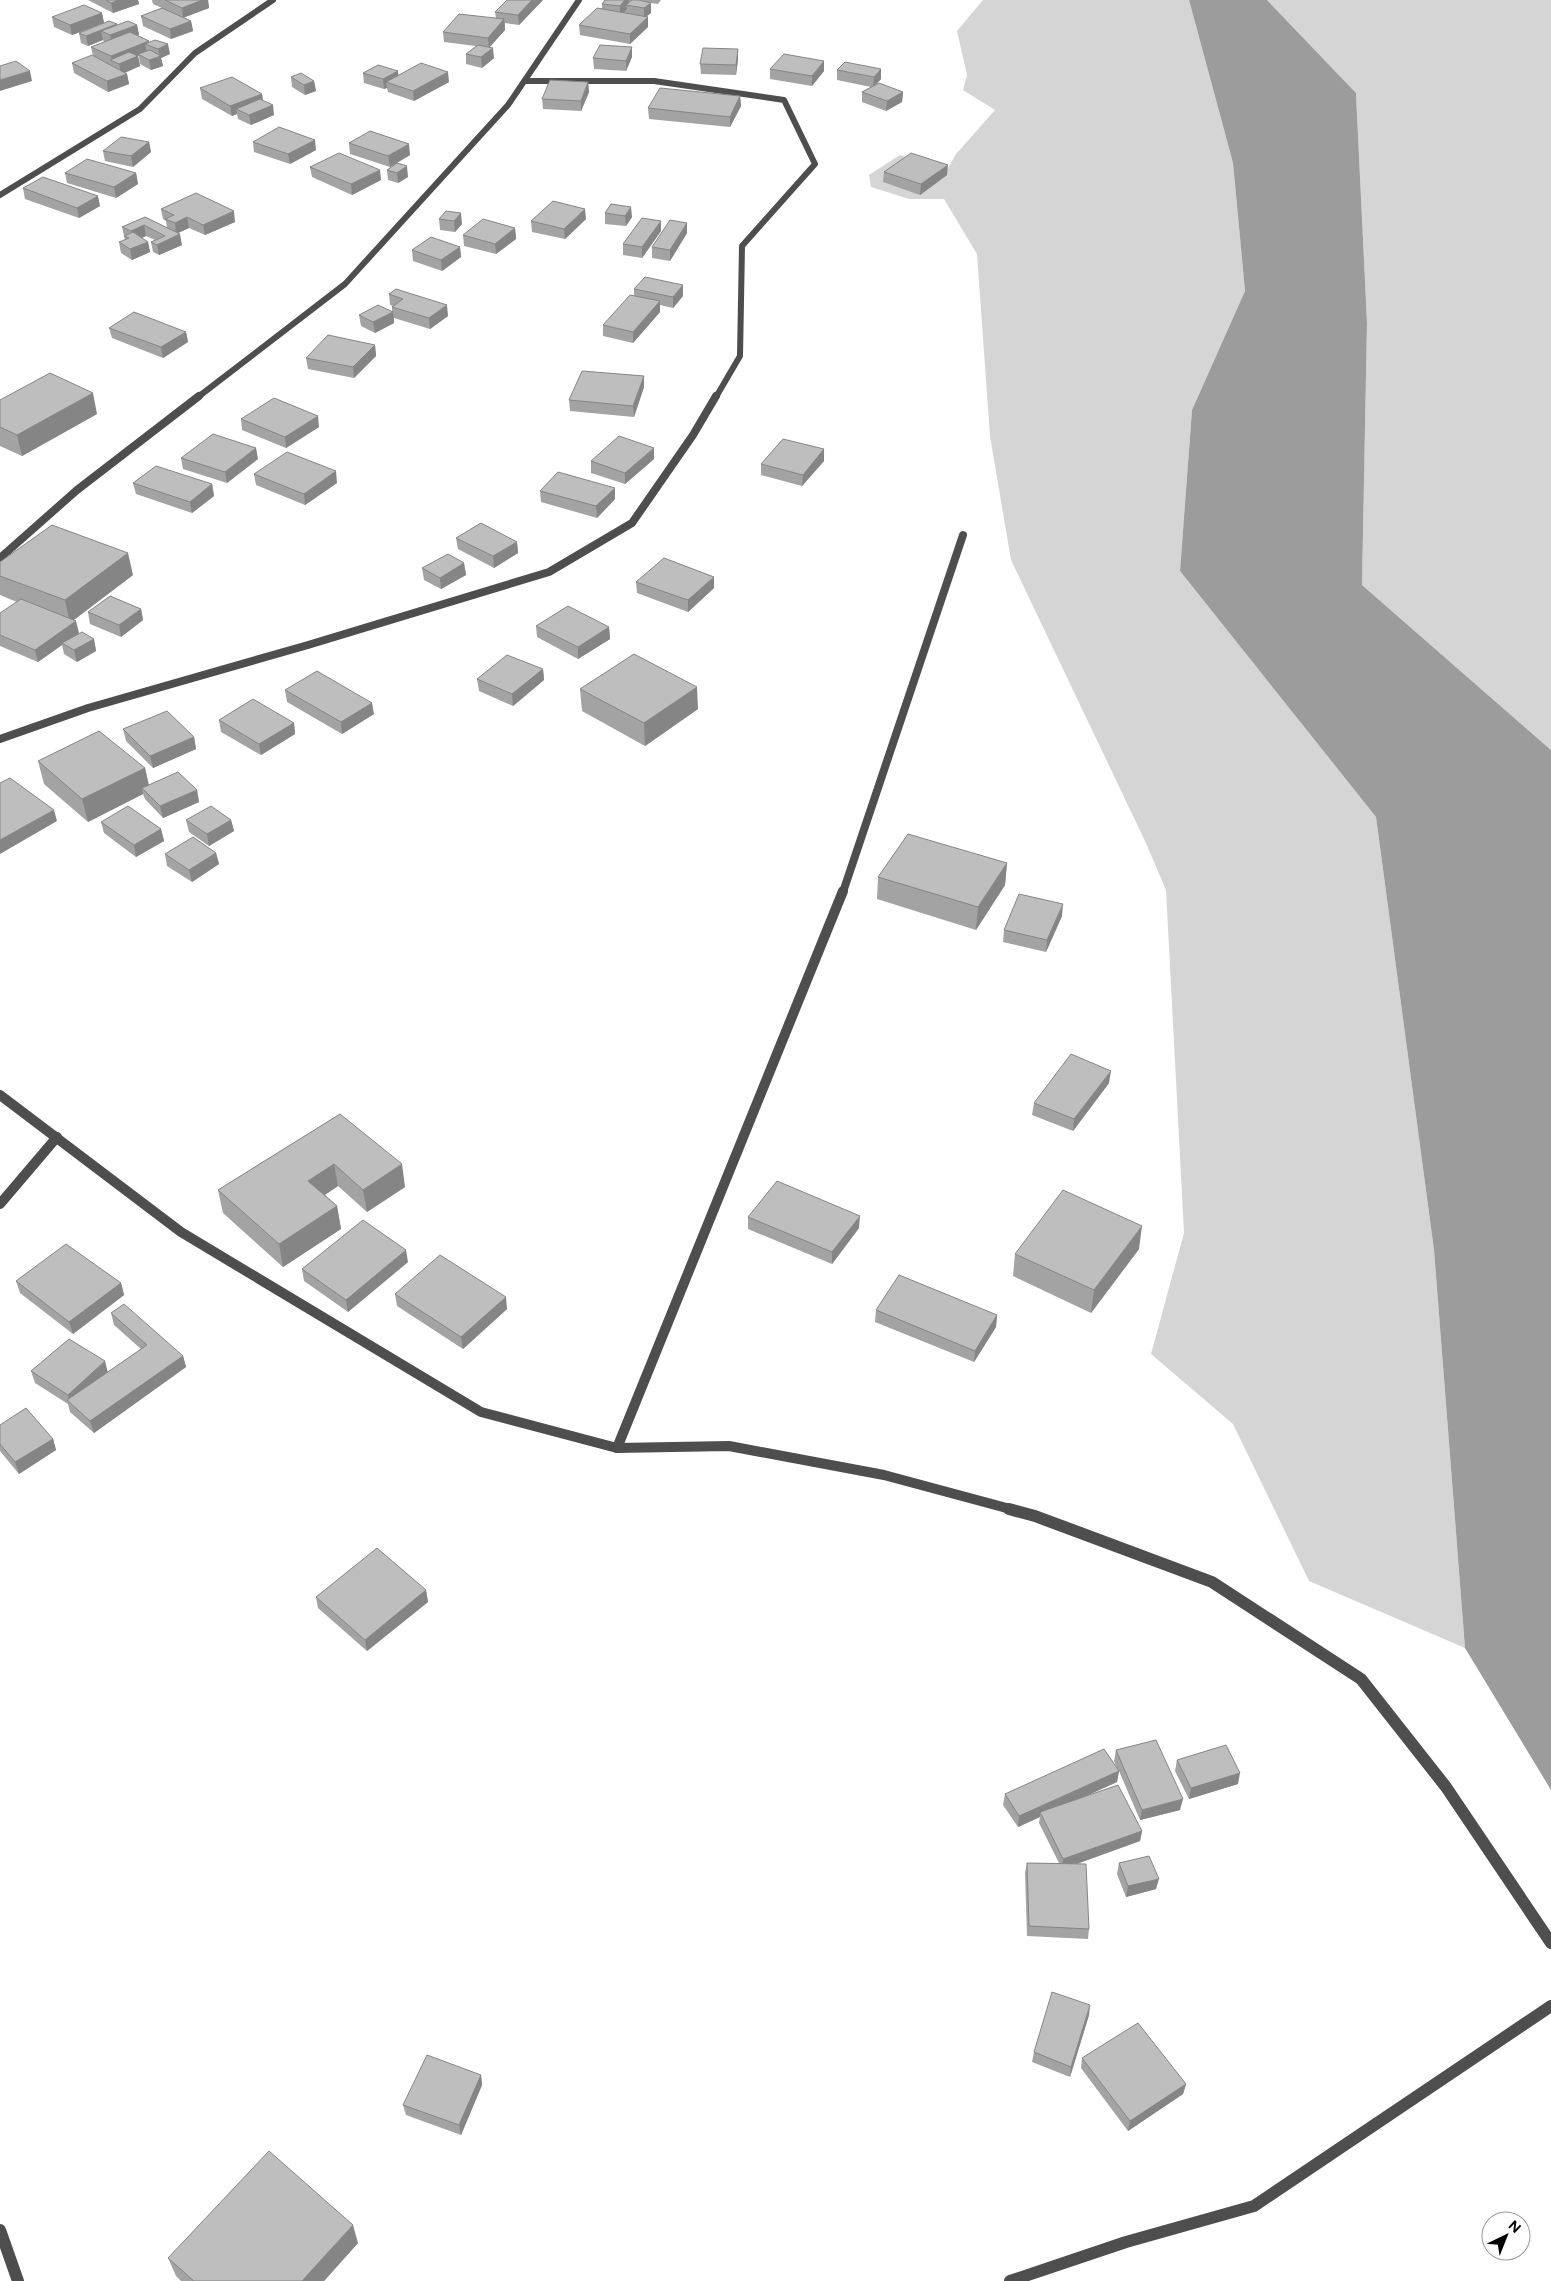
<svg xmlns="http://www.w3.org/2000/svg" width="1551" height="2281" font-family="Figtree,sans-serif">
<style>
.green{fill:#d5d5d5}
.water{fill:#9c9c9c}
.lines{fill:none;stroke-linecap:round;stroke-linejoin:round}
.minor-far3{stroke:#4e4e4e;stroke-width:6}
.minor-far2{stroke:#4e4e4e;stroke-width:8}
.minor-far1{stroke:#4e4e4e;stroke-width:10}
.minor{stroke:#4e4e4e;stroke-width:12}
.wall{fill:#a3a3a3}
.shaded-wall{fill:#858585}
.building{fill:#bebebe;stroke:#858585}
</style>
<rect width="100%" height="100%" fill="#fff"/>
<!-- green -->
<g class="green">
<polygon points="983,0 1189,0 1233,163 1245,291 1192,410 1180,571 1376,817 1434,1250 1465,1648 1309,1581 1233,1424 1151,1354 1184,1233 1166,890 1145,841 1011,560 990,436 977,254 944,199 909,199 871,187 869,175 900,155 947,170 956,154 995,110 963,90 967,75 957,31"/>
<polygon points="1267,0 1551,0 1551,750 1362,585 1367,323 1356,93"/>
</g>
<!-- water -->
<polygon class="water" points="1189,0 1267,0 1356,93 1367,323 1362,585 1551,750 1551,1790 1465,1648 1434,1250 1376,817 1180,571 1192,410 1245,291 1233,163"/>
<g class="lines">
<!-- minor-far3 -->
<g class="minor-far3">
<polyline points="525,81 654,81 784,100 815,164 742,246 740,356 716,397"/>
<polyline points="0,195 140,109 195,53 273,0"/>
<polyline points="198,397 345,284 508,105 579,0"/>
</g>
<!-- minor-far2 -->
<g class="minor-far2">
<polyline points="0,558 77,490 199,396"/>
<polyline points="0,739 88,708 308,645 549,572 632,523 693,435 716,396"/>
<polyline points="843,892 963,535"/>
</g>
<!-- minor-far1 -->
<g class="minor-far1">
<polyline points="0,1095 181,1232 481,1412 617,1448 729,1446 884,1475 1014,1510"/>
<polyline points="0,1204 57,1137"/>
<polyline points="617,1448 843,891"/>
</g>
<!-- minor -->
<g class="minor">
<polyline points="1009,1509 1035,1516 1212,1582 1361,1679 1446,1787 1551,1943"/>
<polyline points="0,2230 18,2281"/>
<polyline points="1010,2281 1126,2242 1254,2206 1551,2006"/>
</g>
</g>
<!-- wall -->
<g class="wall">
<polygon points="88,0 138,0 139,4 113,13"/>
<polygon points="152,0 208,0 209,8 184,17 191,21 193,31 171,39 143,26 141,16 162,8 153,4"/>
<polygon points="543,0 519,25 505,23 505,30 489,47 494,58 482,68 466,64 466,54 476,46 444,42 443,32 496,18 495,12"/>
<polygon points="605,0 661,0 658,4 651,3 651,13 647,16 648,17 648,27 630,44 580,35 579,25 602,8 602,4"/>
<polygon points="102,13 104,23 72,35 54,27 52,17"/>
<polygon points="117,24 117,25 137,25 139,35 137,35 149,41 149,42 170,54 161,58 163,66 151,70 140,64 139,56 138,56 140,66 125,73 127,74 129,84 108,92 74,73 72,63 93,56 91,47 104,42 103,40 88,46 81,43 79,33"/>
<polygon points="632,47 632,57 626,71 594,69 593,58"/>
<polygon points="738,49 738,59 736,75 701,74 700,64"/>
<polygon points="845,62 881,79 876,85 903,92 902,102 886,111 862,102 862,92 871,87 837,80 837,70"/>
<polygon points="770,69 824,71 812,86 770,79"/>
<polygon points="398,71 398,75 449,82 414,101 388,92 387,88 384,89 364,83 363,73"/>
<polygon points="291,77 314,81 316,91 305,95 292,87"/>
<polygon points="588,82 589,92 581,111 543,109 542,99"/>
<polygon points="200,88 262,94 263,100 274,115 251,125 238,119 237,114 232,116 202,99"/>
<polygon points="740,96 741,106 730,127 649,119 648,108"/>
<polygon points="149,142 151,152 133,167 105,161 103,151"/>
<polygon points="253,142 316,150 290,164 254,152"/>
<polygon points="349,143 410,155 390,167 350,154"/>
<polygon points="397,163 408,177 398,183 388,180 387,170"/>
<polygon points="310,167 381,180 352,195 312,177"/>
<polygon points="884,172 947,175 920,195 883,182"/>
<polygon points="65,173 136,173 138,184 116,198 67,183"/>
<polygon points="23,188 100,206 79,218 25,199"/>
<polygon points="611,204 632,217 626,226 605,224 605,213"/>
<polygon points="161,209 235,222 205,235 189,228 177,233 182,245 159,255 153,252 151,242 155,240 146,236 142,238 148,242 150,252 132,260 121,253 119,242 125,240 122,227 145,217 167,228 166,221 163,219"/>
<polygon points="446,211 462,224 455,232 440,230 439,219"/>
<polygon points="586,219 565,239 532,232 531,221"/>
<polygon points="661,221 661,231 642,258 623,255 623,244"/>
<polygon points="687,223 687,233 670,261 652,258 652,247"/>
<polygon points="515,228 516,239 496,254 464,246 463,235"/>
<polygon points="460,247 461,257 442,271 413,261 412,250"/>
<polygon points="396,289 448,316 430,329 394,318 394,323 375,333 361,326 359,315 392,312 392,307 393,306 390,305 389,294"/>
<polygon points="634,289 683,296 673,308 660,305 660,312 633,343 603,336 603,325 634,296"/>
<polygon points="109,328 186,332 188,342 163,358 112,338"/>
<polygon points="375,345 376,356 354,378 308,369 306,358"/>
<polygon points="644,376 644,387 634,417 570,411 569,400"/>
<polygon points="0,400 97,414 22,456 0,446"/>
<polygon points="241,419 319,427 286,448 242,430"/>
<polygon points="824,449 824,461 802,486 761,475 761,464"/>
<polygon points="181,458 258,459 227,483 183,469"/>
<polygon points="654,459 625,484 591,473 591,461"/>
<polygon points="254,474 337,483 305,505 256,485"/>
<polygon points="133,483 212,484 214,496 192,513 136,494"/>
<polygon points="615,488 615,499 597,518 541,502 540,491"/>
<polygon points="456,538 517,542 518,553 494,568 458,549"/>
<polygon points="0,562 133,575 73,620 79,633 74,637 94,639 96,651 77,662 64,654 62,645 38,662 0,646 0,613 17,602 0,595"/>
<polygon points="464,563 466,575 441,589 424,580 422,568"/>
<polygon points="714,577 714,588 688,612 637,593 636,582"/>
<polygon points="141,609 143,620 121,637 90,624 88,612"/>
<polygon points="536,626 609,627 610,639 578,659 537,637"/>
<polygon points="543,669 544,680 513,706 479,691 477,679"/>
<polygon points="580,689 698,709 645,746 582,711"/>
<polygon points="285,690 374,714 342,734 287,702"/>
<polygon points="219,720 294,723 295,734 261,755 221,732"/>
<polygon points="123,729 194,737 196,749 153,768 126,741"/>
<polygon points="38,761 145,768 149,785 197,790 199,802 163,818 145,799 143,794 88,822 44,784"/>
<polygon points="186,820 231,820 234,831 209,846 189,832"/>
<polygon points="101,822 161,829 164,841 136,857 104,833"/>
<polygon points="216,853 219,864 192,882 167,866 165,854"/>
<polygon points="1007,863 1005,885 976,930 877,899 878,877"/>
<polygon points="1062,916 1046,952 1003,942 1004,930"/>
<polygon points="1109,1083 1073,1131 1032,1115 1034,1103"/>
<polygon points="340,1114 405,1187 367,1212 338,1186 325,1195 337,1206 341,1229 283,1267 223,1213 218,1190"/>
<polygon points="748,1217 859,1228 832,1264 748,1229"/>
<polygon points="1139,1249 1091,1313 1013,1276 1015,1254"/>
<polygon points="408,1262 348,1312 304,1281 302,1269"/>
<polygon points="16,1281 121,1283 124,1295 73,1334 20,1293"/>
<polygon points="395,1294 507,1309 463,1349 397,1306"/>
<polygon points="876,1310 997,1315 996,1327 974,1362 875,1322"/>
<polygon points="111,1313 183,1356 186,1367 94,1433 70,1412 68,1404 35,1383 31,1371 108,1372 141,1349 114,1325"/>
<polygon points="0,1425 53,1439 56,1450 19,1474 0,1451"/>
<polygon points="426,1590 428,1602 367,1651 318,1608 316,1597"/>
<polygon points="1116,1750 1180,1810 1140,1820 1119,1771 1117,1782 1079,1799 1142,1831 1140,1841 1077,1864 1089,1929 1088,1939 1027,1936 1025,1873 1027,1863 1059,1863 1039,1823 1040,1817 1018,1827 1003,1805 1005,1794 1118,1771 1114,1761"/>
<polygon points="1177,1760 1238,1784 1189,1799 1175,1771"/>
<polygon points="1119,1863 1156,1889 1126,1897 1117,1874"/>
<polygon points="1089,2015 1070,2077 1032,2062 1034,2052"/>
<polygon points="1082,2058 1186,2084 1183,2094 1128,2131 1081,2068"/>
<polygon points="481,2075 482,2085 461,2135 406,2115 403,2105"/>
<polygon points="358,2243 324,2281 181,2281 176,2276 168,2258"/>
</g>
<!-- shaded-wall -->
<g class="shaded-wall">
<polygon points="119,0 138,0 139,4 113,13 111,3"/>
<polygon points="202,0 208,0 209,8 183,18 182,8"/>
<polygon points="532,0 543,0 519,25 518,15"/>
<polygon points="625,0 629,0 629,5 626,5 627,9 620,16 620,6"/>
<polygon points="651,3 651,13 644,18 644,8"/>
<polygon points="102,13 104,23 72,35 70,25"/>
<polygon points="648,17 648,27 630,44 630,34"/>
<polygon points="504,19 505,30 489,48 488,38"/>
<polygon points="191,21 193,31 171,39 170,29"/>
<polygon points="117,24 118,32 137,25 139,35 112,45 110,35 101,31 103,40 88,46 86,36"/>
<polygon points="149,41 150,46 145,44 147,53 138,54 139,56 118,64 112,61 111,56"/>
<polygon points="168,44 170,54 161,58 163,66 151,70 149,60 160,57 158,49"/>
<polygon points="632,47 632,57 626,71 626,61"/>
<polygon points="493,48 494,58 482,68 481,57"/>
<polygon points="738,49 738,59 736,75 736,65"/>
<polygon points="138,56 140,66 121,74 119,64"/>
<polygon points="824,61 824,71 812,86 812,76"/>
<polygon points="881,69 881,79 873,87 874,77"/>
<polygon points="30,71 32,81 0,91 0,80"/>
<polygon points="398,71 399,81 386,82 387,88 384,89 383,79"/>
<polygon points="448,72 449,82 414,101 413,91"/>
<polygon points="127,74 129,84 108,92 107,81"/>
<polygon points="314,81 316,91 305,95 304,85"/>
<polygon points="588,82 589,92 581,111 581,101"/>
<polygon points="903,92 902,102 886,111 887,101"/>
<polygon points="262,94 263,104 236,109 237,114 232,116 230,106"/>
<polygon points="740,96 741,106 730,127 730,117"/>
<polygon points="273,105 274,115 251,125 249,115"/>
<polygon points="315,140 316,150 290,164 288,154"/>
<polygon points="149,142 151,152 133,167 131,156"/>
<polygon points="409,144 410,155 390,167 388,156"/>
<polygon points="948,165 947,175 920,195 921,184"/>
<polygon points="407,166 408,177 398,183 397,173"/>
<polygon points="380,170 381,180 352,195 351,184"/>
<polygon points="136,173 138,184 116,198 114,187"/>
<polygon points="98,196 100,206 79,218 77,208"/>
<polygon points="631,207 632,217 626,226 625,216"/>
<polygon points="585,209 586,219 565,239 564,229"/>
<polygon points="234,211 235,222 205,235 203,225"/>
<polygon points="461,213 462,224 455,232 454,221"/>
<polygon points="187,217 189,228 176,234 175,223"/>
<polygon points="661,221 661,231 642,258 642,247"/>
<polygon points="687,223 687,233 670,261 670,250"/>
<polygon points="144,225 146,236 133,242 131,231"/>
<polygon points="515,228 516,239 496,254 495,244"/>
<polygon points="180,234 182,245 159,255 157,245"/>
<polygon points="148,242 150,252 132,260 130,249"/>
<polygon points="460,247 461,257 442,271 441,260"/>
<polygon points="683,285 683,296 673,308 673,297"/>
<polygon points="660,301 660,312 633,343 633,332"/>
<polygon points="447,305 448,316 430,329 429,318"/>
<polygon points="393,312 394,323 375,333 373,322"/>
<polygon points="186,332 188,342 163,358 161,347"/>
<polygon points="375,345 376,356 354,378 353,367"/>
<polygon points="644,376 644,387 634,417 633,406"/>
<polygon points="93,393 97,414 22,456 17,435"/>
<polygon points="318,416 319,427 286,448 285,437"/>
<polygon points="256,448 258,459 227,483 225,472"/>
<polygon points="654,448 654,459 625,484 625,473"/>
<polygon points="824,449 824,461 802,486 803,475"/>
<polygon points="336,471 337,483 305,505 304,494"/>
<polygon points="212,484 214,496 192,513 190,502"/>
<polygon points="615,488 615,499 597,518 596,506"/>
<polygon points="517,542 518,553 494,568 493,556"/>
<polygon points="128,553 133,575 70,623 65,600"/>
<polygon points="464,563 466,575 441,589 440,578"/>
<polygon points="714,577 714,588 688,612 688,600"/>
<polygon points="141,609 143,620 121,637 119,625"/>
<polygon points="76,621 79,633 63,644 62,643 62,645 38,662 35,650"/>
<polygon points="609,627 610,639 578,659 578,647"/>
<polygon points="94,639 96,651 77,662 74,650"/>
<polygon points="543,669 544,680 513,706 512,694"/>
<polygon points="697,687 698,709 645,746 644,723"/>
<polygon points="372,703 374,714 342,734 341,722"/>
<polygon points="294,723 295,734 261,755 259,744"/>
<polygon points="194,737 196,749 153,768 150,756"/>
<polygon points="145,768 150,791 142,788 143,794 88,822 82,799"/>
<polygon points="197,790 199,802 163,818 160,806"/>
<polygon points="54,810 57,821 0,854 0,840"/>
<polygon points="231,820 234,831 209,846 207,834"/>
<polygon points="161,829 164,841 136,857 134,845"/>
<polygon points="216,853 219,864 192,882 189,870"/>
<polygon points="1007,863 1005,885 976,930 978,907"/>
<polygon points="1063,904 1062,916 1046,952 1047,940"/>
<polygon points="1111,1071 1109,1083 1073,1131 1074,1119"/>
<polygon points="334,1164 338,1186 312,1203 308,1181"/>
<polygon points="402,1164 405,1187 367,1212 363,1190"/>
<polygon points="337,1206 341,1229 283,1267 279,1244"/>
<polygon points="860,1216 859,1228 832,1264 832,1252"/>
<polygon points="1142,1226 1139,1249 1091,1313 1094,1290"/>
<polygon points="406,1250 408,1262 348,1312 346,1300"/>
<polygon points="121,1283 124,1295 73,1334 69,1322"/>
<polygon points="506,1297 507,1309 463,1349 461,1337"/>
<polygon points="997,1315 996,1327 974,1362 975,1351"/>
<polygon points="183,1356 186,1367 94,1433 90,1421"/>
<polygon points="105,1361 108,1373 70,1403 68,1395"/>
<polygon points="53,1439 56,1450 19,1474 15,1462"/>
<polygon points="426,1590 428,1602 367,1651 365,1640"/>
<polygon points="1119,1771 1117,1782 1042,1816 1040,1812 1040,1817 1018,1827 1019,1816"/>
<polygon points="1240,1773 1238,1784 1189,1799 1191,1788"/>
<polygon points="1183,1799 1180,1810 1140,1820 1142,1810"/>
<polygon points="1142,1831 1140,1841 1062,1869 1063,1859"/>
<polygon points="1159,1879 1156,1889 1126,1897 1128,1886"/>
<polygon points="1090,2005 1089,2015 1070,2077 1071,2067"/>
<polygon points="481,2075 482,2085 461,2135 459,2125"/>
<polygon points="1186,2084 1183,2094 1128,2131 1130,2121"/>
<polygon points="353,2225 358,2243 324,2281 302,2281"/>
</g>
<!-- building -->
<g class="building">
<polygon points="106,0 119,0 111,3"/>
<polygon points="165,0 202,0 182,8"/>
<polygon points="507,0 532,0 518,15 495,12"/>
<polygon points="605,0 625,0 620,6 602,4"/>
<polygon points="632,0 639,0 651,3 644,8 626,5"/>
<polygon points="84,5 102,13 70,25 52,17"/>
<polygon points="162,8 191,21 170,29 141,16"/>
<polygon points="597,8 648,17 630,34 579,25"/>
<polygon points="459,14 504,19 488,38 443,32"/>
<polygon points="109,21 117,24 86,36 79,33"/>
<polygon points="128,21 137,25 110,35 101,31"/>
<polygon points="130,32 149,41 111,56 91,47"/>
<polygon points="155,40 168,44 158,49 145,44"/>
<polygon points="478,45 493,48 481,57 466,54"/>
<polygon points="600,45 632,47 626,61 593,58"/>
<polygon points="703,48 738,49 736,65 700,64"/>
<polygon points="150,50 161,56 149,60 138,54"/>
<polygon points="129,52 138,56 119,64 110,60"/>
<polygon points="784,54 824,61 812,76 770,69"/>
<polygon points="92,55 127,74 107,81 72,63"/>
<polygon points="16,61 30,71 0,80 0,66"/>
<polygon points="845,62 881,69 874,77 837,70"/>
<polygon points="421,63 448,72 413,91 386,82"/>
<polygon points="378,65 398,71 383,79 363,73"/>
<polygon points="301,73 314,81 304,85 291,77"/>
<polygon points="232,77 262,94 230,106 200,88"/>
<polygon points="550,80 588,82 581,101 542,99"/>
<polygon points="879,83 903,92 887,101 862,92"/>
<polygon points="660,88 740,96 730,117 648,108"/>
<polygon points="260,99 273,105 249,115 236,109"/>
<polygon points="279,127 315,140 288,154 253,142"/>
<polygon points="370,131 409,144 388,156 349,143"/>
<polygon points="121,137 149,142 131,156 103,151"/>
<polygon points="339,153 380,170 351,184 310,167"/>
<polygon points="911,153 948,165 921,184 884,172"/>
<polygon points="87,159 136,173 114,187 65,173"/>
<polygon points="397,163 407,166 397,173 387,170"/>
<polygon points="43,177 98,196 77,208 23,188"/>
<polygon points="196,193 234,211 203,225 187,217 175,223 165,219 174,215 161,209"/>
<polygon points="553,201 585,209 564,229 531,221"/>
<polygon points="611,204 631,207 625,216 605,213"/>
<polygon points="446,211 461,213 454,221 439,219"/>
<polygon points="145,217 180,234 157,245 151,242 165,236 144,225 131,231 122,227"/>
<polygon points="642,218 661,221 642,247 623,244"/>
<polygon points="483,219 515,228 495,244 463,235"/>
<polygon points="670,220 687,223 670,250 652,247"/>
<polygon points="133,232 148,242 130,249 119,242 129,238 124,236"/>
<polygon points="431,237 460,247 441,260 412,250"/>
<polygon points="645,277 683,285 673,297 634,289"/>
<polygon points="396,289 447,305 429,318 392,307 403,299 389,294"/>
<polygon points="630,295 660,301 633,332 603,325"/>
<polygon points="378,305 393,312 373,322 359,315"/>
<polygon points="134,312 186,332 161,347 109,328"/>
<polygon points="328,335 375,345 353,367 306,358"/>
<polygon points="582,371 644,376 633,406 569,400"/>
<polygon points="50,373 93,393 17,435 0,427 0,400"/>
<polygon points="274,398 318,416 285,437 241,419"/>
<polygon points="213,434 256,448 225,472 181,458"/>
<polygon points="619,436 654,448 625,473 591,461"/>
<polygon points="783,439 824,449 803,475 761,464"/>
<polygon points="287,452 336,471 304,494 254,474"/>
<polygon points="156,466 212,484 190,502 133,483"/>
<polygon points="558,472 615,488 596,506 540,491"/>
<polygon points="481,523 517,542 493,556 456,538"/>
<polygon points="52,525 128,553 65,600 0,576 0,562"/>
<polygon points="448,554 464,563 440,578 422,568"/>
<polygon points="664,558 714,577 688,600 636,582"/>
<polygon points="110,596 141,609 119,625 88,612"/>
<polygon points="21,599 76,621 35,650 0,635 0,613"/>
<polygon points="568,606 609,627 578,647 536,626"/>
<polygon points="82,632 94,639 74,650 62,643"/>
<polygon points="634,654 697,687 644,723 580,689"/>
<polygon points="507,655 543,669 512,694 477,679"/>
<polygon points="317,671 372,703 341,722 285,690"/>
<polygon points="253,699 294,723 259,744 219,720"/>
<polygon points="167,711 194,737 150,756 123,729"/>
<polygon points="99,731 145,768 82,799 38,761"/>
<polygon points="178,772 197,790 160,806 142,788"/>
<polygon points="10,778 54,810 0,840 0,783"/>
<polygon points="128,806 161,829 134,845 101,822"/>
<polygon points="211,806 231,820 207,834 186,820"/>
<polygon points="908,834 1007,863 978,907 878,877"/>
<polygon points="193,837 216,853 189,870 165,854"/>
<polygon points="1019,894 1063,904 1047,940 1004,930"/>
<polygon points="1071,1054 1111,1071 1074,1119 1034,1103"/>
<polygon points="340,1114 402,1164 363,1190 334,1164 308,1181 337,1206 279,1244 218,1190"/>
<polygon points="777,1181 860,1216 832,1252 748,1217"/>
<polygon points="1063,1190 1142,1226 1094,1290 1015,1254"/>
<polygon points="363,1220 406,1250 346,1300 302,1269"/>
<polygon points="66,1244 121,1283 69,1322 16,1281"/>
<polygon points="440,1255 506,1297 461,1337 395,1294"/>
<polygon points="899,1275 997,1315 975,1351 876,1310"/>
<polygon points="124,1304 183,1356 90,1421 67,1400 147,1345 111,1313"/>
<polygon points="69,1339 105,1361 68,1395 31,1371"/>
<polygon points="26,1408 53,1439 15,1462 0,1444 0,1425"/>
<polygon points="377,1548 426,1590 365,1640 316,1597"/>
<polygon points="1156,1740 1183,1799 1142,1810 1116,1750"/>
<polygon points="1226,1745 1240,1773 1191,1788 1177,1760"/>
<polygon points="1104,1749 1119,1771 1019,1816 1005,1794"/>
<polygon points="1118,1785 1142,1831 1063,1859 1040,1812"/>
<polygon points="1149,1856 1159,1879 1128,1886 1119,1863"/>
<polygon points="1027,1863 1086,1864 1089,1929 1029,1926"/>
<polygon points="1052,1992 1090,2005 1071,2067 1034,2052"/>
<polygon points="1138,2023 1186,2084 1130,2121 1082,2058"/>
<polygon points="427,2055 481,2075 459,2125 403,2105"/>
<polygon points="269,2151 353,2225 302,2281 194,2281 168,2258"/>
</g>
<!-- north arrow -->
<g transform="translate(1506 2236) rotate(43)"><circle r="24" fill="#ffffff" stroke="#999999"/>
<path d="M0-4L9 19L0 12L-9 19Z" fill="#000000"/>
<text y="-8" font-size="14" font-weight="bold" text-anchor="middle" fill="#000000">N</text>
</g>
</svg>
